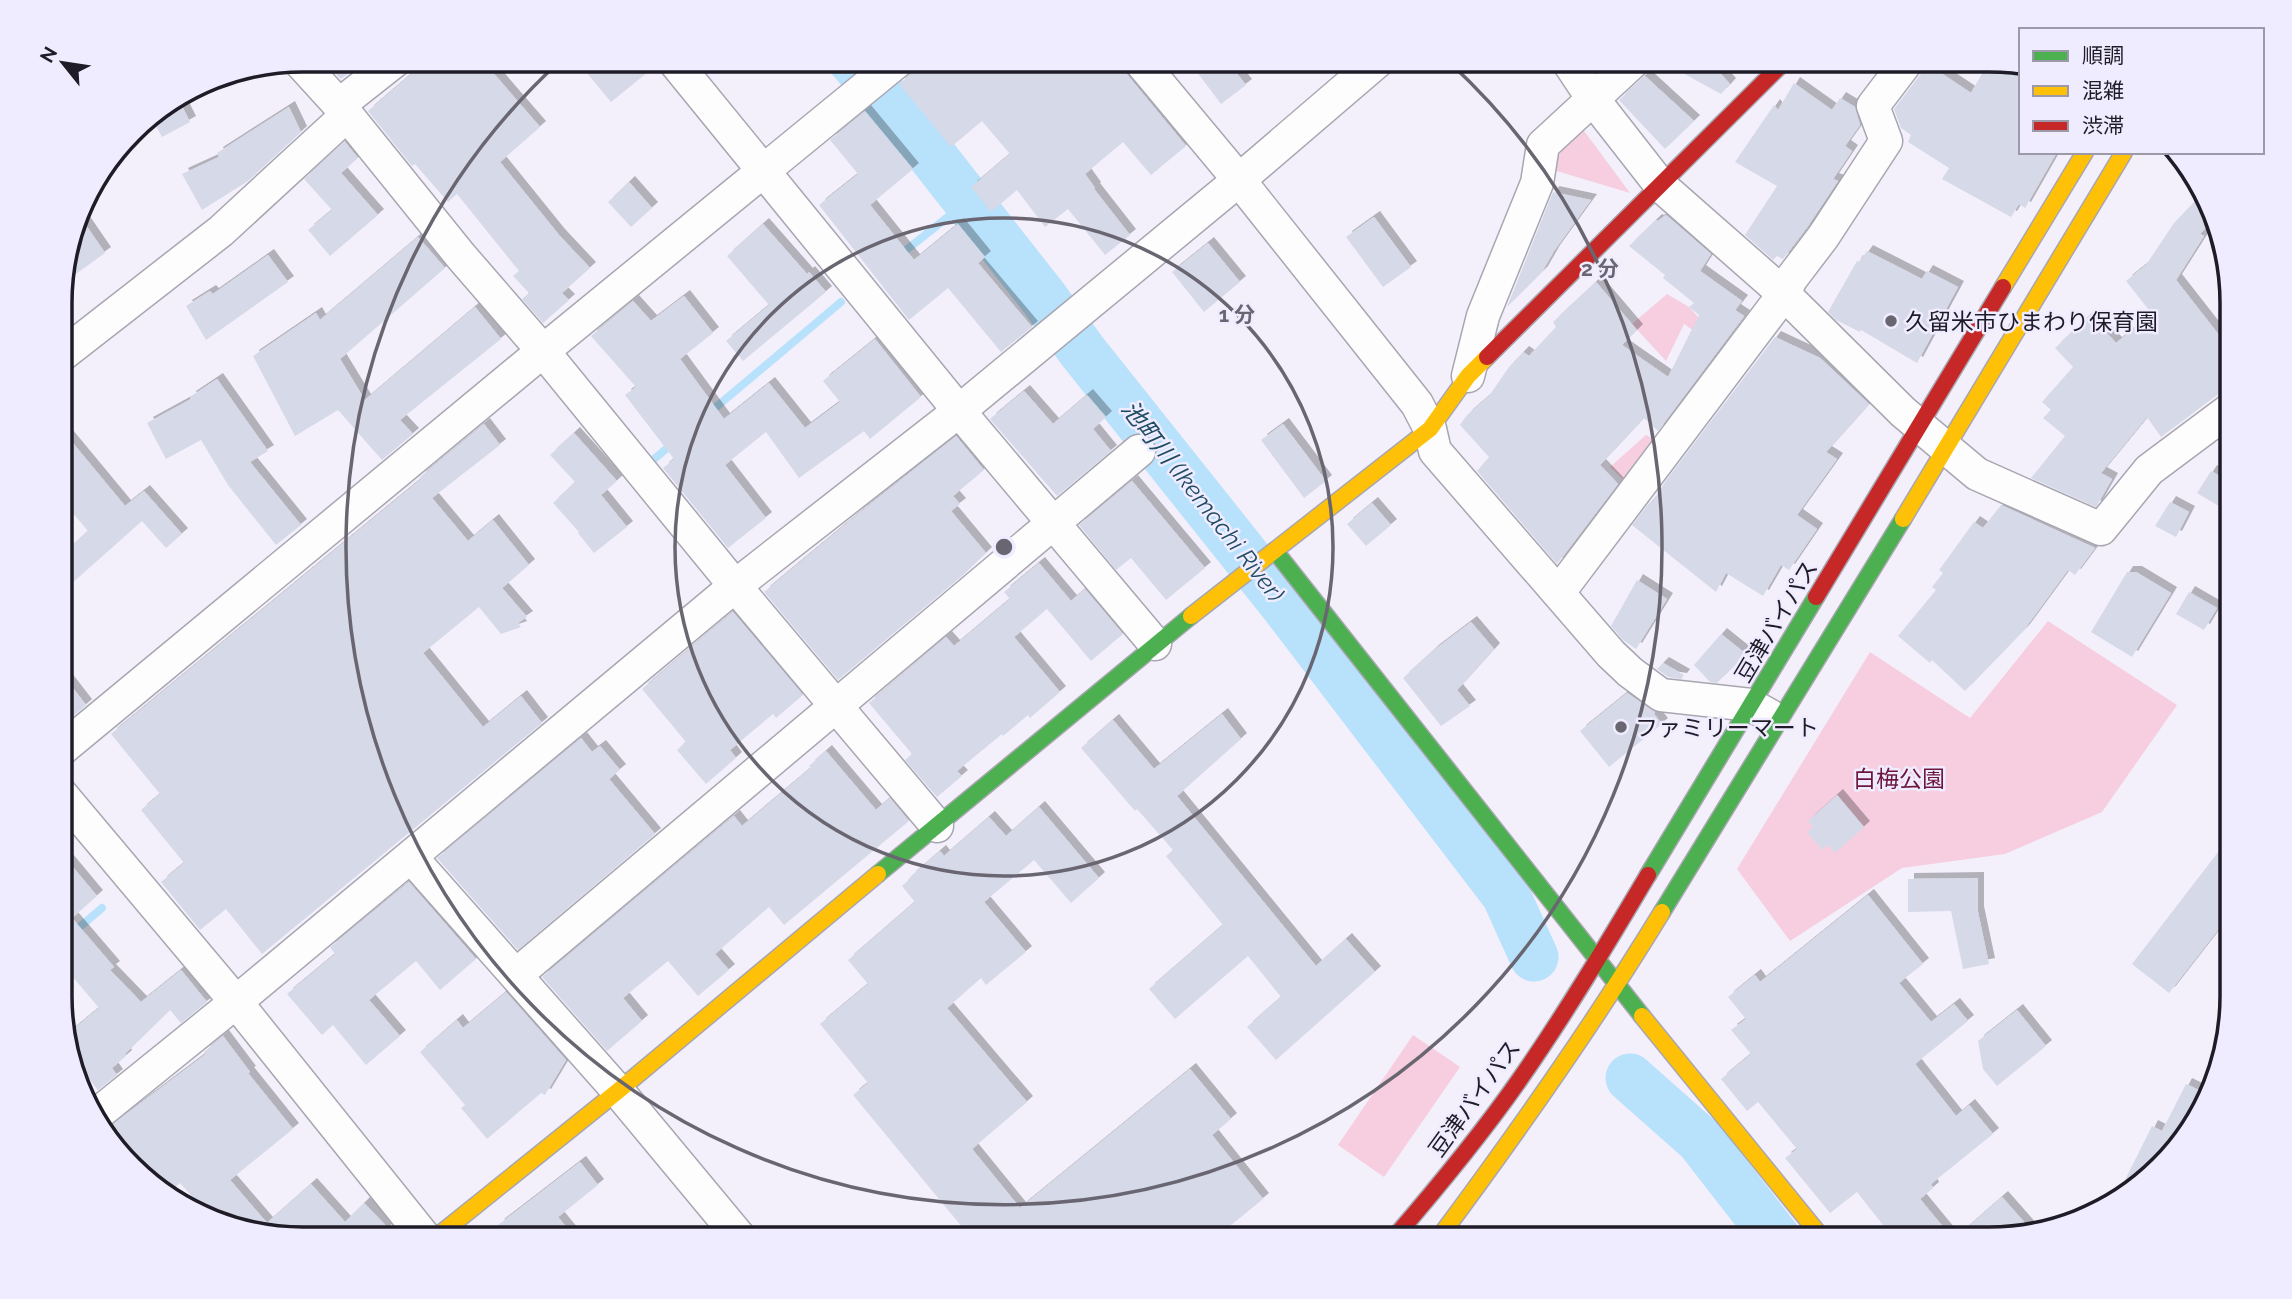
<svg xmlns="http://www.w3.org/2000/svg" width="2292" height="1299" font-family="Raleway,'Noto Sans JP',sans-serif">
<style>
.green{fill:#f6cee0}
.lines{fill:none;stroke-linecap:round;stroke-linejoin:round}
.stream{stroke:#b8e1fb;stroke-width:8}
.river{stroke:#b8e1fb;stroke-width:49}
.building{fill:#d6d9e8;filter:url(#shadow)}
.street-casing{stroke:#a8a6b0;stroke-width:35}
.fast-casing{stroke:#a8a6b0;stroke-width:19}
.slow-casing{stroke:#a8a6b0;stroke-width:19}
.jam-casing{stroke:#a8a6b0;stroke-width:19}
.street{stroke:#fdfdfe;stroke-width:32}
.fast{stroke:#4caf50;stroke-width:16}
.slow{stroke:#ffc107;stroke-width:16}
.jam{stroke:#c62828;stroke-width:16}
.ring{fill:none;stroke:#696671;stroke-width:3.5}
.poi-dot{fill:#696671;stroke:#f0ecff;stroke-width:2.5}
.labels{text-anchor:middle;dominant-baseline:central;stroke-width:5;stroke-linejoin:round;paint-order:stroke}
.poi-label{font-size:23px;fill:#1f1c27;stroke:#f0ecff;text-anchor:start}
.street-label{font-size:23px;fill:#1f1c27;stroke:#f0ecff}
.park-label{font-size:23px;fill:#6c153d;stroke:#f0ecff}
.water-label{font-size:24px;font-style:italic;fill:#204d64;stroke:#f0ecff}
.rim{fill:none;stroke:#1f1c27;stroke-width:3.5}
.centre{fill:#696671;stroke:#f0ecff;stroke-width:3.5}
.ring-label{font-size:21px;text-anchor:middle;font-weight:bold;fill:#696671;stroke:#f0ecff;stroke-width:5;stroke-linejoin:round;paint-order:stroke}
</style>
<defs>
<filter id="shadow"><feDropShadow dx="6" dy="-6" stdDeviation="0" flood-color="#0004"/></filter>
</defs>
<rect width="100%" height="100%" fill="#f3f0fb"/>
<!-- green -->
<g class="green">
<polygon points="1579,124 1630,193 1550,169"/>
<polygon points="1667,294 1689,307 1712,332 1705,339 1684,324 1666,361 1632,324"/>
<polygon points="1646,435 1661,443 1630,486 1610,467"/>
<polygon points="2048,621 2177,705 2102,812 2005,854 1902,868 1790,941 1737,869 1870,652 1970,718"/>
<polygon points="1413,1035 1460,1067 1384,1177 1338,1145"/>
</g>
<g class="lines">
<!-- stream -->
<g class="stream">
<polyline points="900,255 968,201"/>
<polyline points="709,413 841,302"/>
<polyline points="653,460 672,444"/>
<polyline points="62,942 102,908"/>
</g>
<!-- river -->
<g class="river">
<polyline points="852,60 908,125 1043,297 1083,352 1283,603 1506,895 1534,957"/>
<polyline points="1630,1078 1700,1140 1777,1239"/>
</g>
</g>
<!-- building -->
<g class="building">
<polygon points="322,60 365,60 341,79"/>
<polygon points="428,60 482,60 540,127 500,162 559,235 590,268 562,293 569,300 543,323 522,299 529,293 513,276 519,271 457,194 448,202 415,164 412,166 368,111"/>
<polygon points="576,60 638,60 648,72 611,102"/>
<polygon points="917,60 1115,60 1186,146 1151,175 1123,142 1085,174 1095,188 1094,189 1130,235 1105,255 1068,209 1045,227 1017,190 991,212 971,187 1010,154 982,121 951,147 899,84 911,74 916,67"/>
<polygon points="1188,60 1226,60 1246,85 1221,104"/>
<polygon points="1659,60 1708,60 1730,84 1721,94"/>
<polygon points="1857,60 1885,60 1877,71"/>
<polygon points="1926,63 1971,93 1983,72 1999,67 2003,63 2021,68 2021,152 2057,152 2025,208 2019,204 2011,217 1942,179 1949,168 1908,142 1911,135 1901,128 1894,109 1923,71"/>
<polygon points="1645,76 1694,121 1665,149 1619,100"/>
<polygon points="1794,83 1832,110 1840,98 1855,107 1860,125 1845,146 1852,151 1833,179 1838,181 1808,226 1783,259 1777,256 1773,260 1745,235 1777,186 1735,162 1774,105 1778,110"/>
<polygon points="178,98 190,122 162,137 150,115"/>
<polygon points="289,107 301,132 248,181 202,210 182,174 219,157 217,153"/>
<polygon points="865,111 913,169 870,205 914,260 958,224 985,257 978,263 1032,327 1001,352 948,288 909,320 819,205 858,174 830,140"/>
<polygon points="345,142 358,158 341,173 378,215 330,256 308,230 332,210 304,179"/>
<polygon points="629,182 652,208 631,227 608,202"/>
<polygon points="1553,192 1591,200 1554,251 1542,272 1507,307"/>
<polygon points="2201,195 2210,223 2200,234 2204,236 2176,280 2219,335 2232,324 2232,384 2161,437 2147,417 2101,473 2112,479 2096,507 2031,478 2065,436 2043,418 2051,410 2042,402 2073,367 2055,348 2090,315 2116,343 2152,314 2126,281 2146,265 2174,223"/>
<polygon points="79,215 105,253 62,284 62,271"/>
<polygon points="1666,215 1711,254 1700,271 1742,301 1735,310 1744,316 1658,431 1644,418 1600,465 1618,484 1557,564 1477,471 1489,457 1460,425 1467,415 1489,396 1509,367 1523,352 1529,356 1556,327 1553,322 1596,282 1637,330 1622,345 1668,377 1699,315 1689,307 1694,303 1663,278 1665,275 1629,246 1656,220 1658,221"/>
<polygon points="1374,217 1411,267 1383,287 1346,237"/>
<polygon points="763,224 807,274 809,272 826,292 743,361 726,341 769,305 727,256"/>
<polygon points="418,237 445,268 340,359 365,400 475,307 501,339 400,420 413,434 382,460 338,410 295,436 253,356 316,313 320,320"/>
<polygon points="1208,243 1240,282 1204,312 1172,272"/>
<polygon points="1867,251 1922,279 1927,271 1958,287 1917,363 1861,330 1860,332 1836,320 1828,312 1857,261 1859,262"/>
<polygon points="268,255 288,282 206,340 186,306 210,291 213,294"/>
<polygon points="684,296 713,333 680,359 724,419 769,383 805,428 840,402 823,381 875,339 921,397 870,439 864,431 799,478 766,432 725,465 766,518 728,548 663,468 674,459 625,395 636,387 591,336 633,301 651,321"/>
<polygon points="1775,337 1820,358 1869,404 1826,452 1837,459 1797,515 1817,529 1789,570 1781,565 1763,596 1726,573 1716,592 1632,525 1650,502 1651,504 1667,479"/>
<polygon points="217,379 268,451 250,462 301,525 276,545 228,485 201,440 166,459 147,423 191,399 190,397"/>
<polygon points="1024,391 1053,424 1087,395 1106,417 1093,429 1111,451 1057,496 990,419"/>
<polygon points="484,424 500,445 432,498 468,541 493,520 529,565 502,588 527,617 518,623 521,627 501,634 479,607 423,653 483,727 521,696 542,723 262,954 226,909 200,930 161,882 184,863 141,810 160,794 111,734 421,479 420,477"/>
<polygon points="1283,424 1326,481 1304,498 1261,440"/>
<polygon points="62,430 125,506 144,491 182,534 166,548 142,521 62,592 62,555 88,531 62,500"/>
<polygon points="574,433 617,481 601,495 627,527 594,553 578,533 579,532 553,503 575,482 550,455"/>
<polygon points="956,436 984,470 953,496 960,504 951,511 986,553 963,575 838,680 764,592 864,509"/>
<polygon points="2211,471 2232,483 2232,514 2197,493"/>
<polygon points="1132,481 1205,568 1166,600 1131,558 1116,570 1079,525"/>
<polygon points="2170,502 2189,512 2176,537 2155,526"/>
<polygon points="1372,503 1391,525 1366,546 1347,524"/>
<polygon points="2001,505 2095,548 2075,575 2068,570 2024,630 1965,691 1932,660 1930,663 1898,636 1936,590 1932,587 1943,573 1939,570 1974,522 1983,528"/>
<polygon points="1039,563 1071,601 1085,589 1123,634 1091,661 1047,609 1014,637 1060,692 1030,718 1028,715 1003,736 1002,734 957,771 962,776 937,797 905,760 912,754 869,703 946,637 954,646 1010,599 1004,592"/>
<polygon points="2127,572 2136,572 2171,593 2132,657 2091,632"/>
<polygon points="1637,580 1667,599 1636,649 1623,640 1611,626"/>
<polygon points="2189,592 2217,608 2204,630 2176,614"/>
<polygon points="733,612 803,695 776,718 773,714 730,750 736,758 706,784 677,750 686,742 642,689"/>
<polygon points="1471,622 1494,649 1457,690 1470,706 1441,726 1403,678 1434,650"/>
<polygon points="1721,634 1746,654 1717,683 1710,682 1694,665"/>
<polygon points="1663,663 1684,675 1681,679 1668,677 1657,669"/>
<polygon points="62,674 86,705 62,726"/>
<polygon points="1627,693 1655,712 1654,714 1662,724 1609,767 1580,731"/>
<polygon points="1222,714 1241,739 1177,796 1316,966 1346,939 1375,972 1276,1060 1247,1027 1281,997 1248,956 1175,1019 1149,989 1223,925 1166,856 1173,850 1137,809 1135,811 1081,748 1113,720 1154,769"/>
<polygon points="581,738 592,752 600,746 620,770 609,779 655,834 518,950 437,858"/>
<polygon points="826,751 876,810 890,798 909,821 784,925 769,907 715,954 729,970 698,996 668,961 623,998 642,1021 607,1051 542,977 734,816 742,826 811,768 809,766"/>
<polygon points="1837,795 1864,827 1835,853 1828,845 1822,850 1807,832 1813,827 1808,821"/>
<polygon points="1039,807 1099,878 1071,903 1034,860 984,902 1026,952 986,985 981,978 947,1008 1027,1102 972,1149 1020,1208 1190,1069 1231,1119 1212,1135 1263,1199 1214,1239 972,1239 853,1095 868,1083 820,1024 868,984 848,960 915,902 902,886 911,878 910,877 940,851 944,856 989,817 1006,836"/>
<polygon points="2232,834 2232,912 2169,993 2132,964"/>
<polygon points="62,854 97,896 72,918 114,967 110,970 141,1002 181,970 207,1002 181,1023 170,1010 125,1054 126,1056 112,1068 117,1075 98,1090 74,1060 65,1036 99,1008 62,964"/>
<polygon points="1978,878 1978,912 1989,964 1963,969 1951,911 1908,912 1908,879"/>
<polygon points="409,882 476,959 440,990 416,961 369,1000 400,1036 366,1065 333,1025 322,1035 287,994 335,954 330,947"/>
<polygon points="1868,895 1923,964 1899,983 1931,1022 1954,1004 1968,1021 1915,1064 1956,1116 1969,1105 1993,1134 1931,1184 1933,1188 1920,1199 1953,1239 1894,1239 1857,1192 1830,1213 1785,1158 1797,1149 1758,1102 1747,1111 1721,1079 1751,1054 1731,1030 1746,1019 1728,997 1755,975 1760,982"/>
<polygon points="506,992 566,1060 545,1095 541,1093 487,1139 461,1108 465,1105 420,1052 457,1020 463,1028"/>
<polygon points="2017,1010 2046,1046 1997,1086 1983,1069 1978,1041"/>
<polygon points="223,1036 250,1072 248,1073 293,1129 230,1180 267,1223 311,1184 345,1222 364,1203 388,1228 376,1239 302,1239 208,1214 180,1183 168,1194 102,1132 206,1054 204,1052"/>
<polygon points="2186,1084 2207,1094 2200,1117 2122,1196 2118,1194 2152,1126 2162,1131"/>
<polygon points="580,1162 598,1185 558,1217 576,1239 547,1239 536,1225 519,1239 498,1225"/>
<polygon points="2002,1197 2032,1231 2005,1239 1954,1239"/>
</g>
<g class="lines">
<defs>
<g id="street">
<polyline points="298,60 339,105 460,255 543,351 735,586 937,826"/>
<polyline points="673,60 959,411 1155,644"/>
<polyline points="1139,60 1239,180 1417,404 1430,429 1435,451 1611,654 1630,672 1661,695 1751,705 1769,715"/>
<polyline points="1567,60 1593,99 1661,186 1784,294 1903,412 1977,474 2101,529 2149,470 2232,408"/>
<polyline points="339,105 396,60"/>
<polyline points="62,355 221,231 347,115"/>
<polyline points="1468,376 1483,316 1537,183 1543,145 1635,60"/>
<polyline points="1559,592 1784,294 1791,279 1823,237 1886,141 1873,106 1908,60"/>
<polyline points="62,749 543,351 899,60"/>
<polyline points="62,795 236,1002 426,1239"/>
<polyline points="411,857 618,1091 741,1239"/>
<polyline points="516,975 1139,451"/>
<polyline points="95,1116 236,1002 735,586 959,411 1239,180 1379,60"/>
</g>
<g id="fast">
<polyline points="1275,551 1642,1016"/>
<polyline points="878,874 1191,616"/>
<polyline points="1648,875 1816,597"/>
<polyline points="1662,912 1903,519"/>
</g>
<g id="slow">
<polyline points="2003,287 2085,152"/>
<polyline points="1903,519 2124,152"/>
<polyline points="1191,616 1430,429 1468,376 1487,357"/>
<polyline points="1642,1016 1823,1239"/>
<polyline points="434,1239 618,1091 878,874"/>
<path d="M1438 1239C1517 1133 1593 1025 1662 912"/>
</g>
<g id="jam">
<polyline points="1487,357 1786,60"/>
<polyline points="1816,597 2003,287"/>
<path d="M1393 1239C1437 1188 1481 1135 1520 1079 1566 1013 1607 944 1648 875"/>
</g>
</defs>
<!-- street casing -->
<use href="#street" class="street-casing"/>
<!-- fast casing -->
<use href="#fast" class="fast-casing"/>
<!-- slow casing -->
<use href="#slow" class="slow-casing"/>
<!-- jam casing -->
<use href="#jam" class="jam-casing"/>
<!-- street -->
<use href="#street" class="street"/>
<!-- fast -->
<use href="#fast" class="fast"/>
<!-- slow -->
<use href="#slow" class="slow"/>
<!-- jam -->
<use href="#jam" class="jam"/>
</g>
<!-- distance rings -->
<g class="ring">
<circle cx="1004" cy="547" r="329"/>
<path d="M1449 62A658 658 0 1 1 559 62"/>
</g>
<!-- markers -->
<g class="poi-dot">
<circle cx="1891" cy="321" r="7"/>
<circle cx="1621" cy="727" r="7"/>
</g>
<g class="labels">
<!-- poi labels -->
<g class="poi-label">
<text x="1905" y="321">久留米市ひまわり保育園</text>
<text x="1635" y="727">ファミリーマート</text>
</g>
<!-- street labels -->
<g class="street-label">
<text transform="translate(1776 621) rotate(-59)">豆津バイパス</text>
<text transform="translate(1474 1098) rotate(-54)">豆津バイパス</text>
</g>
<!-- park labels -->
<g class="park-label">
<text x="1899" y="778">白梅公園</text>
</g>
<!-- water labels -->
<g class="water-label">
<text transform="translate(1203 501) rotate(52)">池町川 (Ikemachi River)</text>
</g>
</g>
<!-- crop -->
<path d="M0 0H2292V1299H0ZM303 72H1989A231 231 0 0 1 2220 303V996A231 231 0 0 1 1989 1227H303A231 231 0 0 1 72 996V303A231 231 0 0 1 303 72Z" fill="#f0ecff" fill-rule="evenodd"/>
<path class="rim" d="M303 72H1989A231 231 0 0 1 2220 303V996A231 231 0 0 1 1989 1227H303A231 231 0 0 1 72 996V303A231 231 0 0 1 303 72Z"/>
<circle cx="1004" cy="547" r="10" class="centre"/>
<g class="ring-label">
<text x="1600" y="276">2 分</text>
<text x="1237" y="322">1 分</text>
</g>
<!-- legend -->
<rect x="2019" y="28" width="245" height="126" fill="#f0ecff" stroke="#9c99a9" stroke-width="2"/>
<rect x="2033" y="51" width="35" height="10" fill="#4caf50" stroke="#9c99a9" stroke-width="2"/>
<text x="2082" y="63" font-size="21" fill="#1f1c27">順調</text>
<rect x="2033" y="86" width="35" height="10" fill="#ffc107" stroke="#9c99a9" stroke-width="2"/>
<text x="2082" y="98" font-size="21" fill="#1f1c27">混雑</text>
<rect x="2033" y="121" width="35" height="10" fill="#c62828" stroke="#9c99a9" stroke-width="2"/>
<text x="2082" y="133" font-size="21" fill="#1f1c27">渋滞</text>
<!-- north arrow -->
<g transform="translate(63 63) rotate(300)" stroke="#f0ecff" stroke-width="5" paint-order="stroke">
<path d="M0-5L12 26L0 18L-12 26Z" fill="#1f1c27"/>
<text y="-10" font-size="19" font-weight="bold" text-anchor="middle" fill="#1f1c27">N</text>
</g>
</svg>
